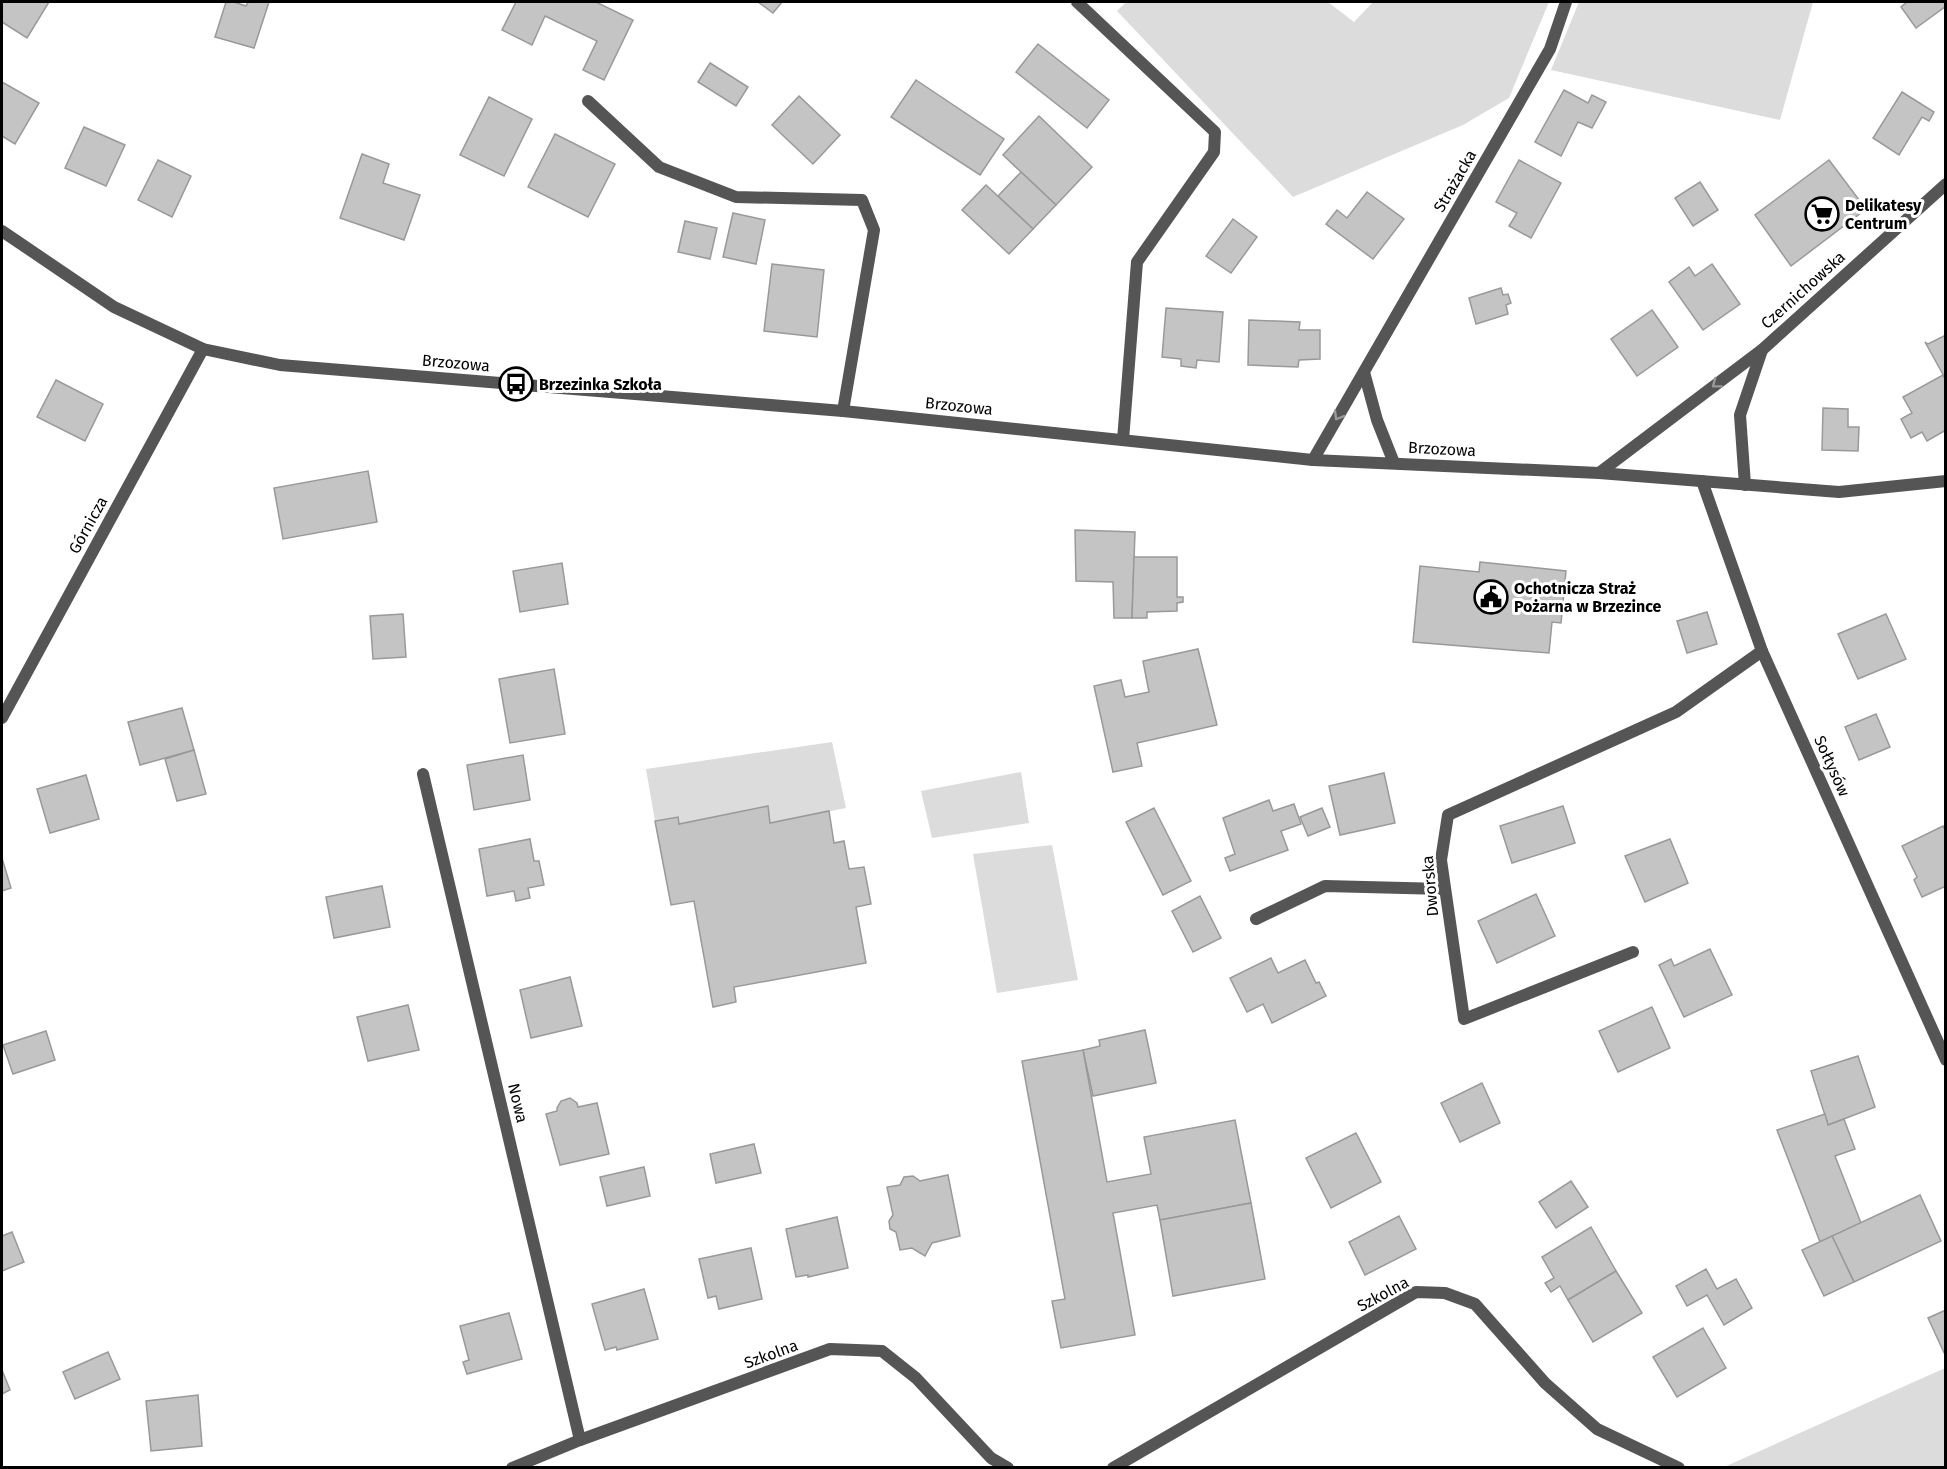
<svg xmlns="http://www.w3.org/2000/svg" width="1947" height="1469" font-family="'Fira Sans',sans-serif">
<style>
.green{fill:#dcdcdc}
.building{fill:#c4c4c4;stroke:#999;stroke-width:1.5}
.lines{fill:none;stroke-linecap:round;stroke-linejoin:round}
.lane{stroke:#555;stroke-width:12}
.street{stroke:#555;stroke-width:12}
.oneway{stroke:#999}
.labels{text-anchor:middle;dominant-baseline:central;stroke-width:6;stroke-linejoin:round;paint-order:stroke}
.street-label{font-size:16px;fill:#000;stroke:#fff}
.poi-label{font-size:16px;font-weight:bold;fill:#000;stroke:#fff;text-anchor:start}
</style>
<rect width="100%" height="100%" fill="#fff"/>
<!-- green -->
<g class="green">
<polygon points="1126,2 1328,2 1354,22 1373,2 1549,2 1509,98 1463,125 1293,197 1117,11"/>
<polygon points="1579,2 1813,2 1780,120 1551,70"/>
<polygon points="832,742 846,808 770,823 767,806 679,824 678,817 655,821 646,769"/>
<polygon points="1021,772 1029,823 932,838 921,791"/>
<polygon points="1052,845 1078,980 997,993 973,854"/>
<polygon points="1945,1368 1945,1467 1724,1467"/>
</g>
<!-- building -->
<g class="building">
<polygon points="2,2 49,2 27,38 2,22"/>
<polygon points="226,2 234,2 246,6 248,2 269,2 254,48 215,37"/>
<polygon points="516,2 596,2 633,20 604,80 583,70 597,41 545,16 532,45 502,30"/>
<polygon points="758,2 782,2 773,13"/>
<polygon points="1907,2 1946,2 1946,6 1916,28 1901,7"/>
<polygon points="1038,44 1109,100 1087,128 1016,72"/>
<polygon points="710,63 748,87 736,106 698,82"/>
<polygon points="916,80 1004,139 980,175 891,117"/>
<polygon points="2,82 39,103 15,144 2,136"/>
<polygon points="1564,90 1588,103 1592,95 1606,102 1592,128 1578,122 1561,156 1535,142"/>
<polygon points="1902,92 1934,112 1929,121 1922,117 1899,155 1873,138"/>
<polygon points="799,96 840,135 813,164 772,125"/>
<polygon points="489,97 532,119 504,176 460,155"/>
<polygon points="1039,116 1092,167 1056,205 1003,155"/>
<polygon points="84,127 125,145 106,186 65,168"/>
<polygon points="555,134 615,164 588,217 528,187"/>
<polygon points="362,154 389,164 383,183 420,195 404,240 340,218"/>
<polygon points="158,160 191,176 172,217 138,200"/>
<polygon points="1519,160 1561,183 1531,238 1509,226 1517,213 1496,202"/>
<polygon points="1829,160 1866,209 1791,266 1755,215"/>
<polygon points="1021,172 1056,205 1033,229 998,196"/>
<polygon points="1700,182 1718,210 1693,226 1675,198"/>
<polygon points="986,185 1033,229 1009,254 962,210"/>
<polygon points="1367,192 1404,219 1373,259 1326,224 1337,210 1347,218"/>
<polygon points="733,213 765,220 756,264 723,257"/>
<polygon points="1233,219 1257,237 1231,273 1206,256"/>
<polygon points="685,221 717,228 710,259 678,252"/>
<polygon points="772,264 824,270 817,337 764,331"/>
<polygon points="1712,264 1740,304 1703,330 1669,282 1689,267 1695,276"/>
<polygon points="1501,288 1503,295 1508,294 1511,303 1506,305 1508,314 1476,324 1469,298"/>
<polygon points="1166,308 1223,312 1219,362 1197,360 1196,368 1181,366 1181,359 1162,357"/>
<polygon points="1652,310 1678,347 1637,376 1611,339"/>
<polygon points="1249,320 1300,322 1299,330 1320,330 1320,359 1299,360 1298,367 1248,365"/>
<polygon points="1946,335 1946,380 1925,342 1928,344"/>
<polygon points="1943,375 1946,380 1946,430 1927,441 1922,432 1911,438 1901,419 1912,413 1903,397"/>
<polygon points="56,380 103,404 85,441 37,417"/>
<polygon points="1823,408 1848,409 1848,427 1859,427 1858,451 1822,450"/>
<polygon points="368,471 377,522 283,539 274,488"/>
<polygon points="1075,530 1135,532 1132,618 1114,618 1113,582 1076,581"/>
<polygon points="1134,557 1177,557 1177,597 1183,597 1183,602 1177,603 1177,611 1147,612 1147,618 1132,618"/>
<polygon points="1480,562 1566,571 1561,623 1552,622 1549,653 1413,642 1420,566 1479,572"/>
<polygon points="562,563 568,604 520,612 513,571"/>
<polygon points="1707,612 1717,644 1687,653 1677,621"/>
<polygon points="403,614 406,657 373,659 370,616"/>
<polygon points="1886,614 1906,659 1858,679 1838,634"/>
<polygon points="1198,649 1217,725 1137,743 1142,766 1113,772 1094,686 1121,680 1125,697 1149,692 1143,661"/>
<polygon points="554,669 565,734 510,743 499,679"/>
<polygon points="182,708 194,750 140,765 128,722"/>
<polygon points="1876,714 1890,747 1859,760 1845,727"/>
<polygon points="194,750 206,794 177,801 165,759"/>
<polygon points="523,755 530,800 474,810 467,765"/>
<polygon points="1384,773 1395,823 1340,835 1329,786"/>
<polygon points="86,775 99,819 50,833 37,789"/>
<polygon points="1269,800 1273,811 1294,804 1301,824 1281,831 1288,850 1230,871 1225,858 1235,854 1223,818"/>
<polygon points="768,806 770,823 829,811 834,843 844,841 849,869 864,867 871,904 856,907 866,963 734,987 736,1002 713,1007 694,901 671,905 655,821 678,817 679,824"/>
<polygon points="1563,806 1575,843 1512,863 1500,826"/>
<polygon points="1154,808 1191,881 1163,895 1126,822"/>
<polygon points="1322,808 1330,827 1308,836 1300,817"/>
<polygon points="1943,826 1946,832 1946,886 1922,897 1914,880 1917,877 1902,846"/>
<polygon points="530,839 534,861 539,861 544,885 528,888 530,898 516,901 514,891 487,896 479,849"/>
<polygon points="1670,839 1688,883 1645,902 1625,856"/>
<polygon points="2,858 11,888 2,891"/>
<polygon points="382,886 390,927 334,938 326,897"/>
<polygon points="1536,894 1555,936 1497,963 1478,921"/>
<polygon points="1200,896 1221,938 1193,952 1172,911"/>
<polygon points="1710,949 1732,995 1684,1017 1659,965 1671,959 1674,966"/>
<polygon points="1271,958 1278,973 1305,960 1316,983 1319,982 1326,996 1272,1023 1263,1004 1247,1012 1230,978"/>
<polygon points="570,977 582,1026 531,1038 520,990"/>
<polygon points="408,1005 419,1050 368,1061 357,1017"/>
<polygon points="1652,1007 1670,1048 1618,1072 1599,1031"/>
<polygon points="1145,1030 1156,1083 1093,1096 1083,1050 1100,1046 1099,1040"/>
<polygon points="46,1031 55,1060 13,1074 3,1045"/>
<polygon points="1083,1050 1107,1182 1151,1174 1144,1137 1235,1120 1251,1203 1160,1220 1157,1205 1113,1213 1135,1335 1061,1348 1052,1301 1065,1299 1022,1061"/>
<polygon points="1858,1056 1875,1107 1828,1125 1811,1071"/>
<polygon points="1482,1083 1500,1123 1460,1142 1441,1103"/>
<polygon points="570,1098 577,1103 578,1107 597,1103 609,1154 560,1165 546,1114 557,1111 557,1108 561,1101"/>
<polygon points="1825,1114 1828,1125 1844,1119 1855,1149 1835,1156 1861,1223 1820,1242 1777,1130"/>
<polygon points="1356,1133 1381,1182 1331,1208 1306,1158"/>
<polygon points="754,1144 761,1173 716,1183 710,1154"/>
<polygon points="644,1167 650,1196 607,1206 600,1177"/>
<polygon points="948,1175 960,1236 932,1243 925,1256 912,1248 900,1250 896,1232 890,1229 889,1221 893,1215 887,1187 900,1185 904,1177 913,1176 920,1181"/>
<polygon points="1571,1181 1588,1207 1556,1228 1539,1202"/>
<polygon points="1920,1195 1941,1241 1854,1282 1832,1236"/>
<polygon points="1251,1203 1265,1279 1173,1296 1160,1220"/>
<polygon points="1399,1216 1416,1249 1365,1275 1349,1242"/>
<polygon points="837,1217 848,1268 808,1277 808,1275 796,1277 786,1229"/>
<polygon points="1591,1227 1616,1271 1568,1300 1560,1286 1551,1292 1545,1283 1554,1278 1542,1257"/>
<polygon points="12,1232 24,1262 2,1271 2,1236"/>
<polygon points="1832,1236 1854,1282 1824,1296 1802,1250"/>
<polygon points="751,1248 762,1299 719,1309 716,1296 708,1298 699,1259"/>
<polygon points="1706,1269 1717,1289 1736,1279 1752,1308 1724,1325 1707,1295 1687,1306 1676,1286"/>
<polygon points="1616,1271 1642,1313 1593,1342 1568,1300"/>
<polygon points="644,1289 658,1339 617,1350 616,1347 605,1350 592,1304"/>
<polygon points="1946,1310 1946,1357 1928,1318"/>
<polygon points="509,1313 522,1359 467,1374 463,1362 469,1360 460,1326"/>
<polygon points="1703,1328 1726,1368 1677,1397 1653,1357"/>
<polygon points="108,1352 120,1379 75,1399 63,1372"/>
<polygon points="2,1370 10,1390 2,1394"/>
<polygon points="198,1395 202,1446 151,1451 146,1401"/>
</g>
<g class="lines">
<!-- lane -->
<g class="lane">
<polyline points="1077,2 1215,132 1214,152 1137,262 1123,440"/>
<polyline points="588,101 659,167 736,197 862,200 874,230 843,411"/>
<polyline points="423,774 580,1440"/>
<polyline points="1256,919 1325,886 1444,889"/>
</g>
<!-- street -->
<g class="street">
<polyline points="2,231 114,307 203,349 280,365 843,411 1313,460 1599,473 1839,492 1946,481"/>
<polyline points="1364,372 1377,420 1394,463"/>
<polyline points="1313,460 1550,49 1566,2"/>
<polyline points="1599,473 1763,349 1946,184"/>
<polyline points="1702,481 1762,651 1946,1060"/>
<polyline points="1745,485 1740,415 1762,350"/>
<polyline points="2,718 203,349"/>
<polyline points="1633,952 1464,1019 1441,860 1448,815 1676,712 1762,651"/>
<polyline points="512,1468 580,1440 830,1349 882,1351 916,1378 991,1458 1008,1468"/>
<polyline points="1113,1468 1416,1292 1445,1293 1475,1304 1545,1383 1597,1429 1679,1468"/>
</g>
</g>
<!-- one-way arrows -->
<defs><path id="oneway-chevron" d="M-2-3.5L2.5 0L-2 3.5" fill="none" stroke-width="1.6" stroke-linecap="round" stroke-linejoin="round" transform="scale(1.5)"/></defs>
<g class="oneway">
<use href="#oneway-chevron" transform="translate(1716 384) rotate(143)"/>
<use href="#oneway-chevron" transform="translate(1338 416) rotate(120)"/>
</g>
<!-- icons -->
<defs>
<symbol id="supermarket-ring" viewBox="-11 -11 22 22"><circle r="9.5" fill="#fff" stroke="#000" stroke-width="1.5"/><path d="M-6-5.5h2.5l.6 2H6L4.5 2H-2.5L-4.4-4H-6ZM-1.5 3.2a1.3 1.3 0 1 0 .1 0ZM3 3.2a1.3 1.3 0 1 0 .1 0Z" fill="#000"/></symbol>
<symbol id="bus-ring" viewBox="-11 -11 22 22"><circle r="9.5" fill="#fff" stroke="#000" stroke-width="1.5"/><path d="M-5-6H5V4H4V6H2V4H-2V6H-4V4H-5ZM-3.5-4V0h7V-4ZM-3.5 1.2v1.5H-2V1.2ZM2 1.2v1.5H3.5V1.2Z" fill="#000"/></symbol>
<symbol id="civic-ring" viewBox="-11 -11 22 22"><circle r="9.5" fill="#fff" stroke="#000" stroke-width="1.5"/><path d="M-.6-6.5H3V-4.5H.6V-3L4-1V1h2V6H-6V1h2V-1L-.6-3ZM-1.2 2.5V6h2.4V2.5Z" fill="#000"/></symbol>
</defs>
<g fill-rule="evenodd">
<use href="#supermarket-ring" x="1803" y="195" width="38" height="38"/>
<use href="#bus-ring" x="497" y="365" width="38" height="38"/>
<use href="#civic-ring" x="1472" y="578" width="38" height="38"/>
</g>
<g class="labels">
<!-- street labels -->
<g class="street-label">
<text transform="translate(1455 181) rotate(-60)">Strażacka</text>
<text transform="translate(1803 290) rotate(-42)">Czernichowska</text>
<text transform="translate(456 363) rotate(5)">Brzozowa</text>
<text transform="translate(959 406) rotate(6)">Brzozowa</text>
<text transform="translate(1442 449) rotate(3)">Brzozowa</text>
<text transform="translate(88 525) rotate(-61)">Górnicza</text>
<text transform="translate(1832 766) rotate(66)">Sołtysów</text>
<text transform="translate(1430 886) rotate(-95)">Dworska</text>
<text transform="translate(518 1103) rotate(77)">Nowa</text>
<text transform="translate(1383 1294) rotate(-28)">Szkolna</text>
<text transform="translate(771 1354) rotate(-20)">Szkolna</text>
</g>
<!-- poi labels -->
<g class="poi-label">
<text x="1845" y="205">Delikatesy<tspan x="1845" dy="18">Centrum</tspan></text>
<text x="539" y="384">Brzezinka Szkoła</text>
<text x="1514" y="588">Ochotnicza Straż<tspan x="1514" dy="18">Pożarna w Brzezince</tspan></text>
</g>
</g>
<!-- border -->
<rect width="1947" height="1469" fill="none" stroke="#000000" stroke-width="6"/>
</svg>
